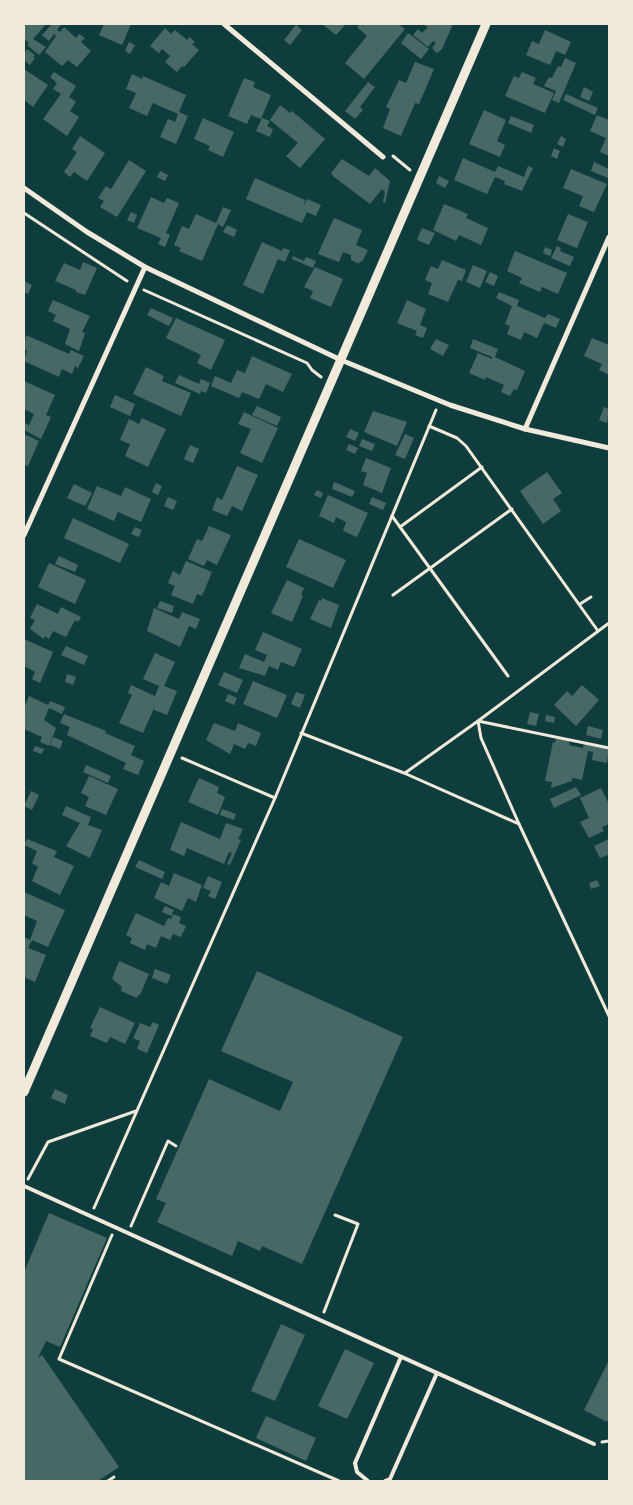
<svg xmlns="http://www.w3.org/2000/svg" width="633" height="1505" font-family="'Asap Condensed',sans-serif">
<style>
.building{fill:#486865}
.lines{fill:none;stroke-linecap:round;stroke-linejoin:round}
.path{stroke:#f1e9da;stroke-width:3}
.service{stroke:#f1e9da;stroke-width:4}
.minor{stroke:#f1e9da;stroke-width:5}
.tertiary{stroke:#f1e9da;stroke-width:9}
</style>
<rect width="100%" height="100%" fill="#0f3d3e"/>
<!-- building -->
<g class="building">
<polygon points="24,24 46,24 33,39 46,47 39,55 27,45 29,43 24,39"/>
<polygon points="52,24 61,25 57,30 60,32 64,27 76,38 79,34 85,38 81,42 91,51 77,67 68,60 62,66 45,52 56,36 54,34 49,41 42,35"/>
<polygon points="104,24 131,24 122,45 99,35"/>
<polygon points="322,24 346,24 336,35"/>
<polygon points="360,24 398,24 405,29 364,79 345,63 367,36 357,27"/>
<polygon points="422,24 453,24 442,49 437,53 432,48 436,43 433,41 428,47 413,35 418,29 422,33 428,27"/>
<polygon points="296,25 302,30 290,45 284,40"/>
<polygon points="165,28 171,34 175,30 187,40 190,37 195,42 192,44 199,50 184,67 182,66 177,72 165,62 170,56 162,49 159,53 150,46"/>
<polygon points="545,30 571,42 565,55 556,51 550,65 526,55 532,41 539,44"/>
<polygon points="408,33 429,49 421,59 401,43"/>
<polygon points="129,42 135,45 130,54 125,51"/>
<polygon points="27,49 35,55 33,57 35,58 30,65 24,60 24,54"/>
<polygon points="565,58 576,63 559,103 552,100 556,91 544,86 549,77 552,78 558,66 561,67"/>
<polygon points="415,62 434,69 419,104 415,103 401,136 383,128 390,109 386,107 399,80 406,83"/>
<polygon points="24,69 48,85 33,107 24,100"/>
<polygon points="54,72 76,86 69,97 76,102 70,111 79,117 67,136 43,119 61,94 53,89 57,83 50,77"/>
<polygon points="522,72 536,78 533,84 554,93 545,113 505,96 514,76 519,78"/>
<polygon points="132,74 142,79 143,76 186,95 179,112 188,116 176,144 160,137 168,119 175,122 178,114 153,103 147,116 129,108 136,93 126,89"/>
<polygon points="244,78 255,82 253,87 271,95 261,119 251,115 247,124 228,116"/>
<polygon points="368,82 375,87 360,107 363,110 355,119 345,111"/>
<polygon points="584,87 593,92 589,101 580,97"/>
<polygon points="566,94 598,108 595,115 563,100"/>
<polygon points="280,105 290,113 292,111 325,139 300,168 286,156 298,143 270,120"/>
<polygon points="484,110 506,120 497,141 505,145 500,157 469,144"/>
<polygon points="597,115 609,120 609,156 600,152 606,138 590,131"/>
<polygon points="511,116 534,125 531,133 508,123"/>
<polygon points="203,118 234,132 223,157 208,150 210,146 194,139"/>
<polygon points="262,118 270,121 267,126 273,129 270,137 256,131"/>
<polygon points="80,136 105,153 87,181 74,172 70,177 64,172 77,152 72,149"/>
<polygon points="561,136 566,139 563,147 557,144"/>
<polygon points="554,148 560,151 557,159 551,156"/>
<polygon points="463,158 495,172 498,166 524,177 528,166 533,168 522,191 504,184 505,181 495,177 487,194 454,180"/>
<polygon points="342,159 369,176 375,168 390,181 385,203 383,202 385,192 382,189 370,204 334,177 331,173"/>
<polygon points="129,160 146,171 117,217 100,207 104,201 98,198 106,186 111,189"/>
<polygon points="594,162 609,169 608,178 591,171"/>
<polygon points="571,169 607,184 594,212 579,206 583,196 563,188"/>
<polygon points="160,171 168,175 165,181 157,177"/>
<polygon points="439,176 449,181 445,188 436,183"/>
<polygon points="255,178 305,200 304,205 307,199 321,205 316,216 307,212 302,223 246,199"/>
<polygon points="151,197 164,203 167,198 179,203 166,233 170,235 165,247 158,244 161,238 137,228"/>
<polygon points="444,204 468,214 466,218 488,228 481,245 459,235 456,241 433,230"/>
<polygon points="223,207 231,210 223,227 218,224 202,261 179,251 181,248 174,245 182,226 189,229 196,214 216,223"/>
<polygon points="131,212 137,215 134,223 127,220"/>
<polygon points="568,214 588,222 577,248 557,240"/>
<polygon points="334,218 362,230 356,245 368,250 362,262 360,261 359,264 351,260 351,255 343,252 339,262 318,254"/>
<polygon points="227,225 237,230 234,237 223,232"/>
<polygon points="422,228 435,233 429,245 417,240"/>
<polygon points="262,242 282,251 283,248 290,250 285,262 278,259 263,294 243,285"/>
<polygon points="557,246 561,248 560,251 574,257 570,266 551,258"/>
<polygon points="545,247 552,250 550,256 543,253"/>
<polygon points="515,251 567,273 558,294 542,287 540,292 519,283 522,278 507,271"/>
<polygon points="293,256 304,261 306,257 316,261 313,268 292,259"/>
<polygon points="442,260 466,270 462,281 458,280 448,302 428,294 432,283 425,280 431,266 438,269"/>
<polygon points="83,262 97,268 85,295 76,292 76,290 55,281 64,263 80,270"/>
<polygon points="473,265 487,271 480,288 466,282"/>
<polygon points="315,267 343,279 331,307 310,298 313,291 304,287"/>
<polygon points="490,272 498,276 494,286 485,282"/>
<polygon points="24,281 32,285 28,294 24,292"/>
<polygon points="499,292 519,300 517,306 545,318 548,314 560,319 556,328 544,323 537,338 524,332 521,340 507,334 510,326 505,324 512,306 496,298"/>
<polygon points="53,300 90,316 82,332 85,333 79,351 65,344 70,329 53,321 56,315 48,311"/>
<polygon points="407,300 426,309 420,325 427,328 423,338 415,335 417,331 397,323"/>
<polygon points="151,308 173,318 169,326 147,315"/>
<polygon points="176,318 225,340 211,370 197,363 201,355 166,338"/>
<polygon points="26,335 69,354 71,350 84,356 78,368 75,366 72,374 62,369 59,377 24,361 27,351 24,349"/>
<polygon points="592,338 609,345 609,375 599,370 602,364 584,356"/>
<polygon points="436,339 449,345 443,356 430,349"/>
<polygon points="473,339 498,349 495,357 525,371 517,390 514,389 510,396 501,392 504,385 486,377 485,380 469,373 478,353 492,359 492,357 470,348"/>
<polygon points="252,356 292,374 283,392 266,384 259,399 242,392 239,398 211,386 215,376 231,383 237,370 245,373"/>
<polygon points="146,367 164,376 162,381 191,393 181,416 133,394"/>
<polygon points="179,375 199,384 201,379 210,383 206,393 201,391 200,394 175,383"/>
<polygon points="24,381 55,395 46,415 51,417 41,439 24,430 24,423 29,425 34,414 24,409"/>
<polygon points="115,395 135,404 130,416 110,407"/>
<polygon points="257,406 281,417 277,426 252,415"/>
<polygon points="604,407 609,409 607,423 599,420"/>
<polygon points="373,411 407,422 397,446 364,432"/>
<polygon points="244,412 278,428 262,463 240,453 251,429 238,424"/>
<polygon points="142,418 166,429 148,467 125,456 130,444 120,440 129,419 139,424"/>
<polygon points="350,429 359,433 355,441 346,437"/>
<polygon points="24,434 39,441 28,466 24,465"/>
<polygon points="405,434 414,438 405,459 395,455"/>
<polygon points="362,439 375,444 372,451 359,446"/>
<polygon points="349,444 358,448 355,454 346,450"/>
<polygon points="190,445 199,449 193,463 184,459"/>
<polygon points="366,458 391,468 382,493 363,485 367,473 361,471"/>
<polygon points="237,466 258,475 242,511 232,506 227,516 212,510 217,497 222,500"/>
<polygon points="547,472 562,493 553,499 561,511 543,524 520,491"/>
<polygon points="334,482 355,491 352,497 332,489"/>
<polygon points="156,483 162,486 158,495 152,492"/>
<polygon points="74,484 92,493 85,506 67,498"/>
<polygon points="97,486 121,496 125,487 151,499 141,522 118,512 114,521 87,509"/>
<polygon points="317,490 323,493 321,498 314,495"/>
<polygon points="328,495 368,513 357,537 343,531 346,522 336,517 334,523 319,516"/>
<polygon points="168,497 177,501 173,510 164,506"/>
<polygon points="372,497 386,503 383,510 369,504"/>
<polygon points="73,518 129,544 120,563 64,538"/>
<polygon points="209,526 231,535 217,565 207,560 204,566 188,559 197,539 202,541"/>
<polygon points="135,527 142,530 139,537 131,534"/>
<polygon points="299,539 346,560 333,588 286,567"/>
<polygon points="59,556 78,565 75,572 55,564"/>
<polygon points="186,561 212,572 202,596 197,594 193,604 171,595 175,586 168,583 173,571 180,575"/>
<polygon points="49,563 86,580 75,604 38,587"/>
<polygon points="287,580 304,588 301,595 303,596 292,622 271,613"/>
<polygon points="322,598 339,605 331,628 310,619 319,600 321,601"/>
<polygon points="160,601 174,606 172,613 157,608"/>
<polygon points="37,604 58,614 61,607 81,617 78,622 75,620 66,637 53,631 49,639 45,636 44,639 30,629 35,620 30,618"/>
<polygon points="154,608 179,619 182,612 200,619 196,629 189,626 180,647 147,631"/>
<polygon points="263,632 302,649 294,667 281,662 278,670 269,666 265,676 239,668 245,654 264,662 267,655 255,650"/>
<polygon points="24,639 53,652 40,683 32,679 35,672 24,666"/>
<polygon points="66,646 88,656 84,665 61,655"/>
<polygon points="155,653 175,662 164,686 177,691 167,715 154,710 155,706 143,733 119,723 132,695 128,693 131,685 155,696 159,686 143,679"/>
<polygon points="224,672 243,680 237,693 218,685"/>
<polygon points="67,674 76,677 73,685 65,682"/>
<polygon points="253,681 287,695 277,718 243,704"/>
<polygon points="582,685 599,700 576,726 554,705 567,691 572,696"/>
<polygon points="296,692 305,695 300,708 291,704"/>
<polygon points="228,694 237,698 234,705 225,701"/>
<polygon points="29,696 48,705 50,701 65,707 62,714 49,708 44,720 56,728 49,746 40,742 42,737 24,729 24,708"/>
<polygon points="530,712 539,714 536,726 527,724"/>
<polygon points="64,714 106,731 105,733 135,746 131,755 144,761 138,775 123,769 126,763 67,735 70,727 60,723"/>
<polygon points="546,715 555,717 554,723 545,721"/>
<polygon points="214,723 235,731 238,723 261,733 256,746 248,743 245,749 234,744 230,754 206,740"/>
<polygon points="588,726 603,730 601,739 586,735"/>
<polygon points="53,737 63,741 60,749 50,745"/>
<polygon points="556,738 569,741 569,745 583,748 584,744 609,749 607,763 592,760 593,752 588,751 582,780 572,778 572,781 551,788 552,782 545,781 553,742 555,743"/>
<polygon points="35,746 44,749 42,754 33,751"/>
<polygon points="86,765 111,776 108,783 83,772"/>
<polygon points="89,776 118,789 106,815 85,806 89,797 81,793"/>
<polygon points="199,778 219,787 217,793 225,797 218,815 188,802"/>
<polygon points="576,787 581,795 554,808 550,799"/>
<polygon points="601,788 609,804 609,824 602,827 604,831 589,838 580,822 589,818 580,798"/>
<polygon points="31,791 39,795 32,810 24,806"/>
<polygon points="66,806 91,817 88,825 102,830 90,858 66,846 80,823 62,815"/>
<polygon points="222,809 236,814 234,820 220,815"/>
<polygon points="181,822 220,839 226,823 243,829 238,839 241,840 230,865 227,864 232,853 229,852 224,864 187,848 184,856 170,850"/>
<polygon points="27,839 57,851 54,857 74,866 60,895 32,881 38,867 32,863 37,851 24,845"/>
<polygon points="609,839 609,858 608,855 600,858 594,846"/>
<polygon points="139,860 165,872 162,879 135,867"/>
<polygon points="174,873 202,885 196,902 188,898 182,911 154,898 161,882 169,886"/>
<polygon points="208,876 222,882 215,899 208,896 211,891 203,888"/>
<polygon points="597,880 600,886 591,889 589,883"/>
<polygon points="24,892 65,910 48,947 32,940 28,948 46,955 35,982 24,977 24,937 30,940 37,921 24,915"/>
<polygon points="165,906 174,910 171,916 162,912"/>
<polygon points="136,913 164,926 168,918 171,919 173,914 181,917 179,923 186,926 181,937 173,934 170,940 161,936 156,948 147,944 145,950 130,943 132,938 126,935"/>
<polygon points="119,961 149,974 140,995 139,994 137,998 121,991 122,987 112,979"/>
<polygon points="155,969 171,975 167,984 152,978"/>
<polygon points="257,971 403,1037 302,1264 262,1246 260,1251 238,1241 232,1256 157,1222 166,1203 156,1199 209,1079 280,1111 293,1082 221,1051"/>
<polygon points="100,1007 135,1023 125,1044 110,1037 107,1043 90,1036 93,1029 90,1028"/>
<polygon points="153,1022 159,1025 147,1053 137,1049 140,1041 133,1038 140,1023 150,1027"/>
<polygon points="55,1089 68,1095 65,1104 51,1098"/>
<polygon points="49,1213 107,1238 60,1347 46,1341 38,1358 42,1355 119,1467 98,1481 24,1481 24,1272"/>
<polygon points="281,1324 305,1335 275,1401 251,1391"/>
<polygon points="345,1349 374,1363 347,1419 318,1406"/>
<polygon points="608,1362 609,1417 607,1422 584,1410"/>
<polygon points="266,1416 316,1438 306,1461 256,1438"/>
</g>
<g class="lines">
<!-- path -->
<g class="path">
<polyline points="393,156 410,170"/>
<polyline points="24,213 127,281"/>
<polyline points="144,290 307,363 312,370 321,377"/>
<polyline points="429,426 457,438 466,446 598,631"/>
<polyline points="392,516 400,527 482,467"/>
<polyline points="400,527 508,676"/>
<polyline points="393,595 512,509"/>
<polyline points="580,604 591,597"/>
<polyline points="609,623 478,721 481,738 519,824 609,1016"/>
<polyline points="301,733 404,773 519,824"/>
<polyline points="182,758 275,798"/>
<polyline points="405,773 478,721 609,748"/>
<polyline points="28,1179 48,1142 136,1111"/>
<polyline points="94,1208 275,798 436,410"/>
<polyline points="131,1226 168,1141 176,1146"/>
<polyline points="112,1235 59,1359 339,1481"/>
<polyline points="324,1312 358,1224 335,1215"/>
<polyline points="602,1442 609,1441"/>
<polyline points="108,1481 114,1477"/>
</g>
<!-- service -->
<g class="service">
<polyline points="24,1186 594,1444"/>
<polyline points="368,1481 357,1472 355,1463 401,1357"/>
<polyline points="385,1481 390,1479 437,1373"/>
</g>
<!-- minor -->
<g class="minor">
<polyline points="224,24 383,157"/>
<polyline points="24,188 87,232 145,267 341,360 450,405 525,429 609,448"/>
<polyline points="525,429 609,237"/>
<polyline points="24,535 145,267"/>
</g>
<!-- tertiary -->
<polyline class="tertiary" points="24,1092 486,24"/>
</g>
<!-- border -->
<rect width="633" height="1505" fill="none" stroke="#f1e9da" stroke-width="50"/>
</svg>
